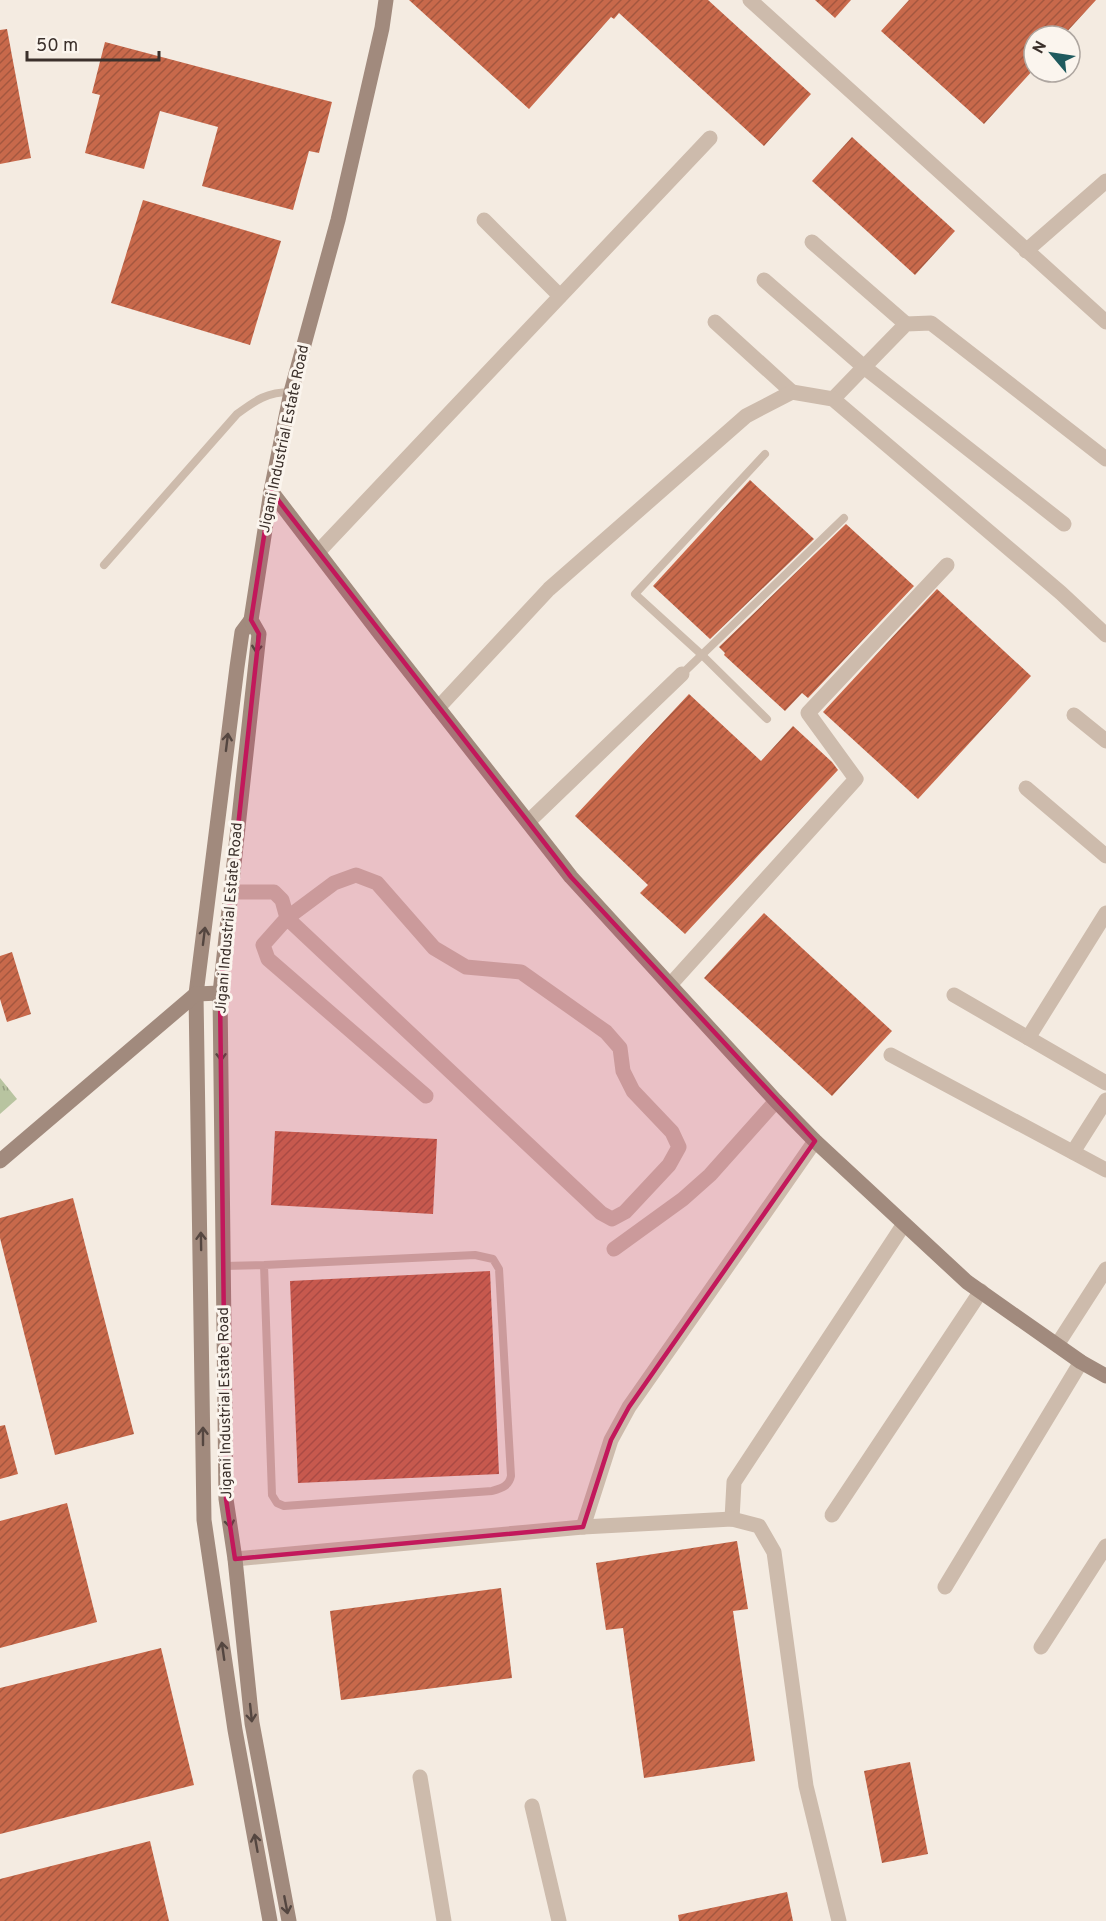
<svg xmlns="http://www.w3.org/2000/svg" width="1106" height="1921" font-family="Overpass,sans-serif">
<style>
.grass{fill:url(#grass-tufts)}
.building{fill:url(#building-hatch)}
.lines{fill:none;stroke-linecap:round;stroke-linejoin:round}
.lane{stroke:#cdbbac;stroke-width:8}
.street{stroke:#cdbbac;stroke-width:15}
.secondary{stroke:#a18a7d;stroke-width:15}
.oneway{stroke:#544640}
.marked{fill:#c2185b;fill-opacity:0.2;stroke:#c2185b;stroke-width:4.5;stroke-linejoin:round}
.labels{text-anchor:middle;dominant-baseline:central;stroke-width:6;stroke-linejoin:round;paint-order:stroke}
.street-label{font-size:15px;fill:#3b302b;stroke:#fbf5ee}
</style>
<defs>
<pattern id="grass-tufts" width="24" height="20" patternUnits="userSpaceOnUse" patternTransform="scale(1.5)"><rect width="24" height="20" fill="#b8c4a0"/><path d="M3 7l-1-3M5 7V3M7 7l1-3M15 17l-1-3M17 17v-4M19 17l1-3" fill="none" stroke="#97a083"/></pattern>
<pattern id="building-hatch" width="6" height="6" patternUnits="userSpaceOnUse" patternTransform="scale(1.5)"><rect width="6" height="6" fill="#c8694b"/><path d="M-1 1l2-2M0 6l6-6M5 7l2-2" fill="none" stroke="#a4573f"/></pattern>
</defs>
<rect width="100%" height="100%" fill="#f4ebe1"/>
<!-- grass -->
<polygon class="grass" points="0,1078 17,1099 0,1114"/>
<!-- building -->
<g class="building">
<polygon points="409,0 708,0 811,94 764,146 619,13 614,19 611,17 529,109"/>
<polygon points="815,0 851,0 835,18"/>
<polygon points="909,0 1096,0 1063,36 1034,36 1034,69 984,124 881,31"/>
<polygon points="7,29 31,158 0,164 0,30"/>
<polygon points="105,42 332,102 319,153 309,151 293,210 202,186 218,127 160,111 144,169 85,153 100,95 92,93"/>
<polygon points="852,137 955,231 915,275 812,181"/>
<polygon points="143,200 281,241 250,345 111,303"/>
<polygon points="750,480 814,539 710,639 653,586"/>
<polygon points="846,524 914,586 808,698 802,693 785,711 724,655 725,653 719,647"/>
<polygon points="937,589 1031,676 918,799 823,712"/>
<polygon points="689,694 761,761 793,726 832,762 838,770 685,934 640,893 648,885 575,816"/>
<polygon points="764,913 892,1031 832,1096 704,978"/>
<polygon points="12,952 31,1014 7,1022 0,999 0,956"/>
<polygon points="275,1131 437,1139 433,1214 271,1205"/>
<polygon points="73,1198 134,1434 55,1455 0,1238 0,1218"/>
<polygon points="490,1271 499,1474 298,1483 290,1281"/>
<polygon points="5,1425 18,1474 0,1479 0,1426"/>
<polygon points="67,1503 97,1622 0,1648 0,1521"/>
<polygon points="737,1541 748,1609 733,1611 755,1761 644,1778 623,1628 606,1630 596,1563"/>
<polygon points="501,1588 512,1678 341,1700 330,1611"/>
<polygon points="161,1648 194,1785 0,1834 0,1688"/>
<polygon points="910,1762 928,1854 882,1863 864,1771"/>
<polygon points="150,1841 169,1921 0,1921 0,1879"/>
<polygon points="787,1892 793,1921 679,1921 678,1915"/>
</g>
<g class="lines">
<!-- lane -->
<g class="lane">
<polyline points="765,454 635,594 702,655 767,719"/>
<path d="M104 565 237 414C256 400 267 392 291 392"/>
<polyline points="682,674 844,518"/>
<path d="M223 1266 264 1265 475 1255 493 1259 499 1269 511 1476C509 1486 502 1488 492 1491L284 1506 277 1503 272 1495 264 1265"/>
</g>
<!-- street -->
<g class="street">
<polyline points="750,0 1106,322"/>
<polyline points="484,220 560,296"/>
<polyline points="812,242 906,324"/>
<polyline points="1026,251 1106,181"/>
<polyline points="764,280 864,367 906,324 931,323 1106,459"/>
<polyline points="715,322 792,392"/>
<polyline points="833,399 864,367 1064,524"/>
<polyline points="318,552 710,138"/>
<polyline points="438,708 549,589 746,416 792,392 833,399 1061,593 1106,635"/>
<polyline points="1074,715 1106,741"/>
<polyline points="1026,788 1106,856"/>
<polyline points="528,822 682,674"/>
<polyline points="232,892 274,892 282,900 287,918 334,883 356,875 377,883 434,948 466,967 521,972 606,1032 620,1048 623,1071 633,1091 672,1132 679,1147 669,1165 625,1212 612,1219 601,1213 287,918 263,945 268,959 426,1096"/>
<polyline points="670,985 856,779 808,713 947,565"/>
<polyline points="954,995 1106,1083"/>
<polyline points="1028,1038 1106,913"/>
<polyline points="891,1055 1106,1170"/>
<polyline points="1073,1152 1106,1100"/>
<polyline points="614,1249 683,1199 710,1175 776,1101"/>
<polyline points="1057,1345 1106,1269"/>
<polyline points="832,1515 981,1291"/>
<polyline points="732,1519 734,1482 904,1224"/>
<polyline points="583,1527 611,1440 629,1407 815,1141"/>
<polyline points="235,1559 583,1527 732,1519 759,1526 774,1552 806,1786 839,1921"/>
<polyline points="945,1587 1081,1362"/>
<polyline points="1041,1647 1106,1546"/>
<polyline points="420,1777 444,1921"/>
<polyline points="532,1806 559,1921"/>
</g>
<!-- secondary -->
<g class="secondary">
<polyline points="271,491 381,635 571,877 776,1101 815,1141 967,1282 1081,1362 1106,1376"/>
<polyline points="251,620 242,632 237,667 196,994 204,1520 235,1730 270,1921"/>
<polyline points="0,1161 196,994 220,993"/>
<polyline points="289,1921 252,1723 235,1559 226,1499 220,993 259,634 251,620 271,491 291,392 338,220 382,28 386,0"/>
</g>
</g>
<!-- one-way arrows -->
<defs><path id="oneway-shaft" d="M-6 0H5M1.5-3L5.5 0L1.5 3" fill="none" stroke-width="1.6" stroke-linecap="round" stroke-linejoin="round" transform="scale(1.5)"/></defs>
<g class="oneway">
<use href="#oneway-shaft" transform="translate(257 644) rotate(95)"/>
<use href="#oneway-shaft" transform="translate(227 742) rotate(-83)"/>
<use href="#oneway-shaft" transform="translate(204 936) rotate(-83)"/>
<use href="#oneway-shaft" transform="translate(221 1052) rotate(89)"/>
<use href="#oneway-shaft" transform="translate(201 1241) rotate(-91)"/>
<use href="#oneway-shaft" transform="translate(203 1436) rotate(-90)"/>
<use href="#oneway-shaft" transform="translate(229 1519) rotate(81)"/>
<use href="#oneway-shaft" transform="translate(223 1651) rotate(-98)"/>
<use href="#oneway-shaft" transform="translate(251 1713) rotate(84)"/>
<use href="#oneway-shaft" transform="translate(256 1843) rotate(-100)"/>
<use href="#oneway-shaft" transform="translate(286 1905) rotate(79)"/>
</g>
<!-- marked area -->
<path class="marked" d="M271 491 571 877 815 1141 629 1407 611 1440 583 1527 235 1559 226 1499 220 993 259 634 251 620Z"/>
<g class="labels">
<!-- street labels -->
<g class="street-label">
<text transform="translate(285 439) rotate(-78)">Jigani Industrial Estate Road</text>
<text transform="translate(230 918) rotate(-85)">Jigani Industrial Estate Road</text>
<text transform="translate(226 1403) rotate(-91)">Jigani Industrial Estate Road</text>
</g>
</g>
<!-- north arrow -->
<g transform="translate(1052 54) rotate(299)"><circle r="28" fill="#fbf5ee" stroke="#aea6a0" stroke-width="1.5"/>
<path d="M0-4.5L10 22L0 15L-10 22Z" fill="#1f5a5e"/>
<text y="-9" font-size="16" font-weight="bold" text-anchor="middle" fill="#3b302b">N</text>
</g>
<!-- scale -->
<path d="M27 51v9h132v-9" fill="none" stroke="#3b302b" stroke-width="3"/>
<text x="36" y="51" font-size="18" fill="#3b302b" stroke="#fbf5ee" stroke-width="4.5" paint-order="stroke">50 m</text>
</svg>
